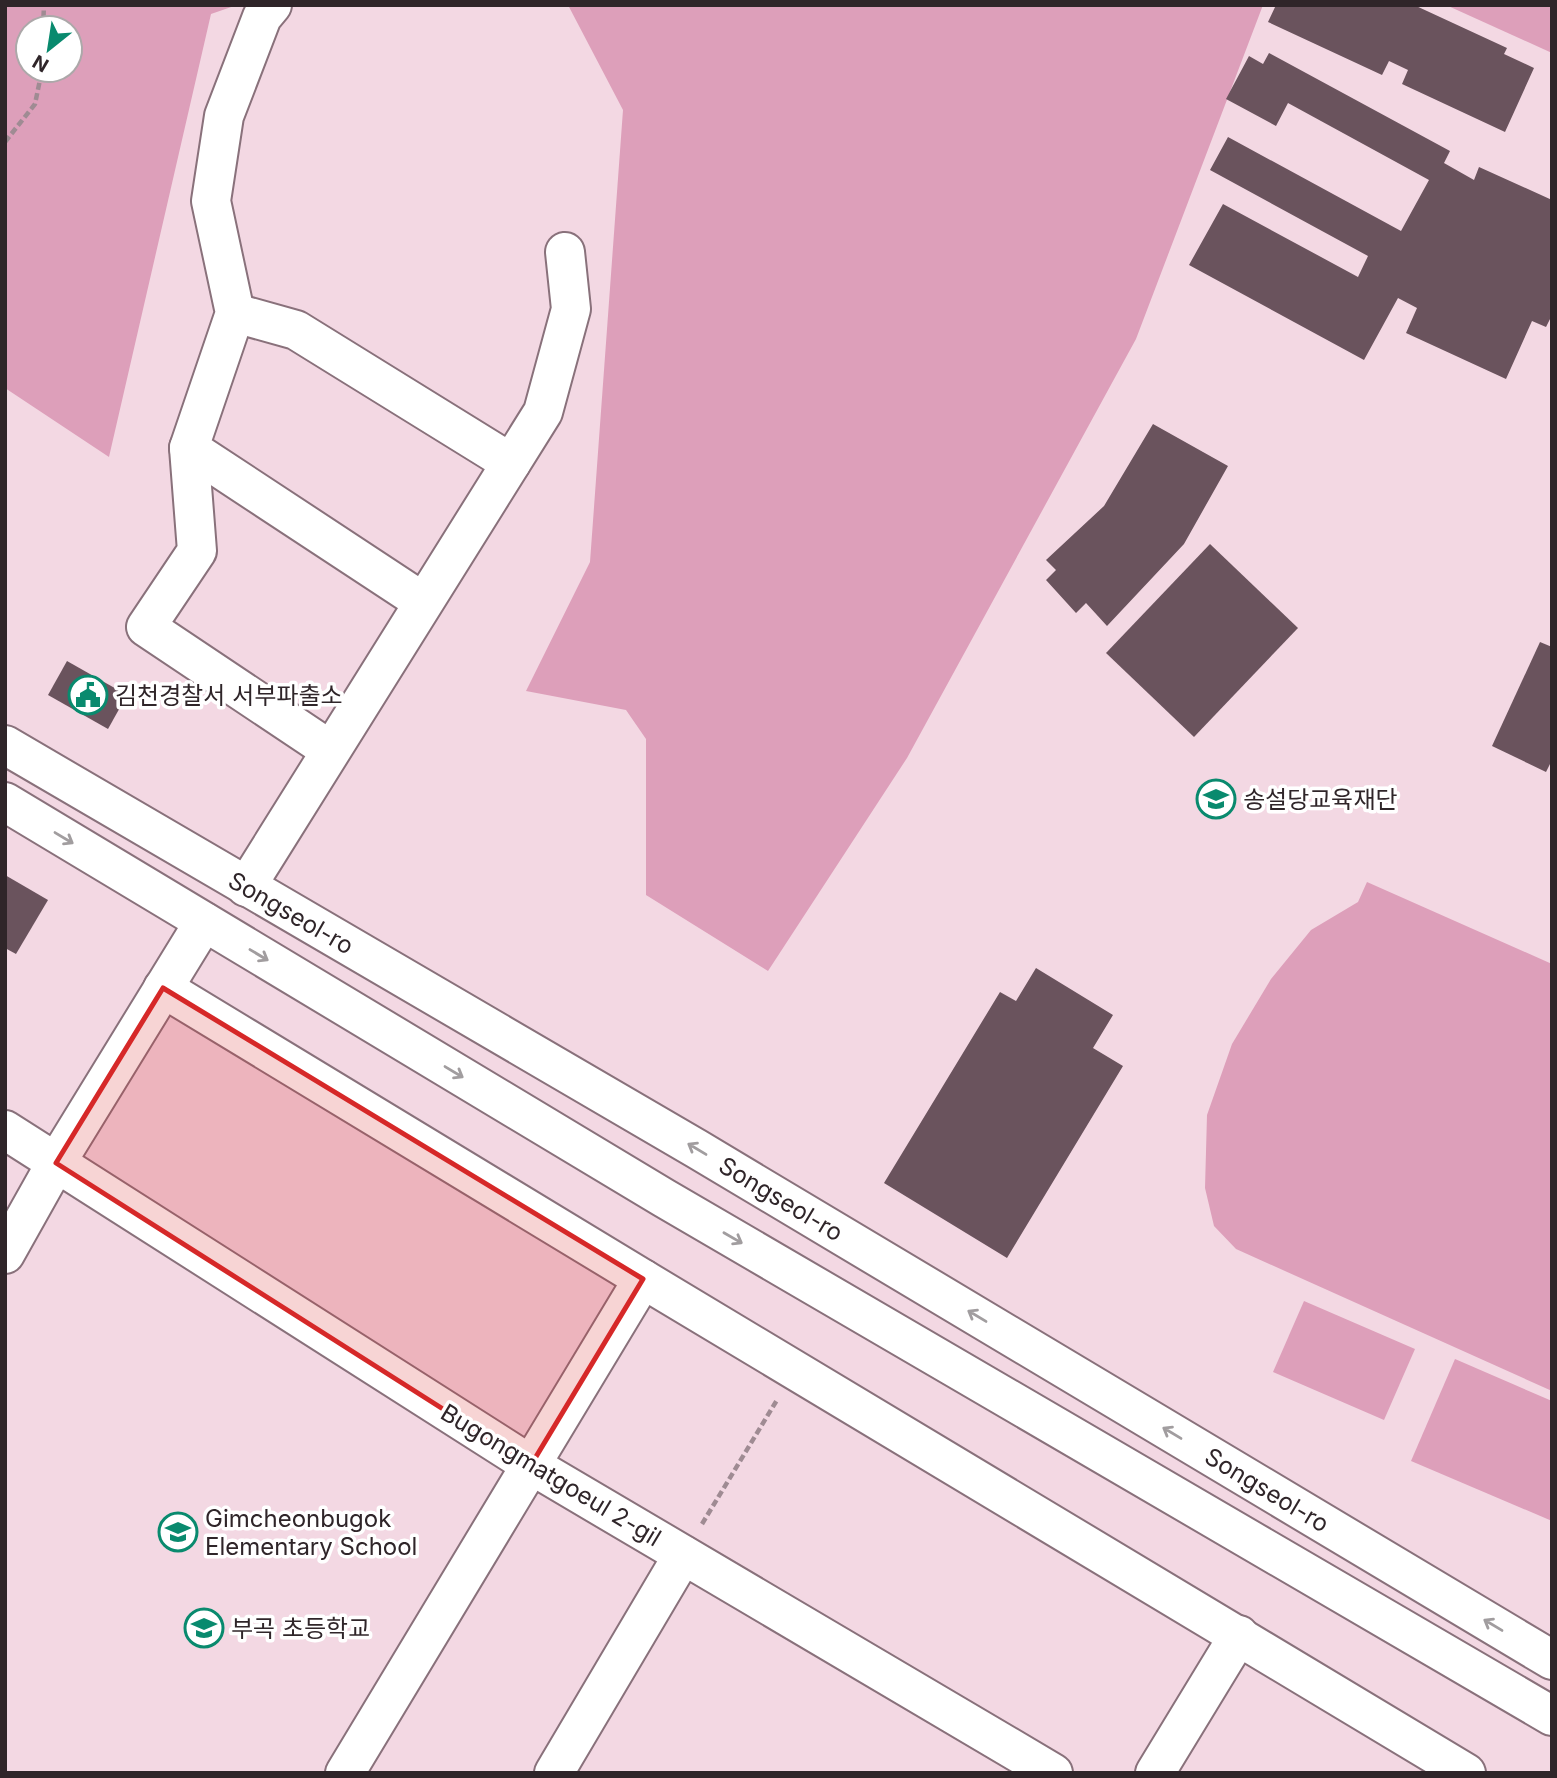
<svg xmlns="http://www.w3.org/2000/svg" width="1557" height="1778" font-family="Inter,'Noto Sans KR',sans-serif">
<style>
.green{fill:#dd9fba;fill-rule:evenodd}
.building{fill:#6a535d}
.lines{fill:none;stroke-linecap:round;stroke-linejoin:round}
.minor-casing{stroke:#89717b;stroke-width:42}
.path{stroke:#9f8b93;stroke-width:4.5;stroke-dasharray:7 3.5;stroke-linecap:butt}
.minor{stroke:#fff;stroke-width:38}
.oneway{stroke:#a19d9f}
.marked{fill:#d62828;fill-opacity:0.2;stroke:#d62828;stroke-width:5;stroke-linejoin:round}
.labels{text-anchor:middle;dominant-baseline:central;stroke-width:7;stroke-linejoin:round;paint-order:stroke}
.poi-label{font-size:24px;fill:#2f2529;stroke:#fff;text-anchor:start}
.street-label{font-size:24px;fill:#2f2529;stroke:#fff}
</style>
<rect width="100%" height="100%" fill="#f3d8e3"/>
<!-- green -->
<g class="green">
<path d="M5 5H237L211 14 109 457 5 388ZM70 28V70H28V28Z"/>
<polygon points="568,5 1263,5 1136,339 907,758 768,971 646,895 646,739 626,710 526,691 590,562 623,110"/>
<polygon points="1446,5 1552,5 1552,53"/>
<polygon points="1367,882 1552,964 1552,1391 1236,1249 1214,1226 1205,1188 1207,1115 1232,1044 1271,979 1311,930 1358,902"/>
<polygon points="1304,1301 1415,1349 1384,1420 1273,1372"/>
<polygon points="1455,1359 1552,1401 1552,1521 1411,1461"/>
</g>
<!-- building -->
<g class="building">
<polygon points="1276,5 1414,5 1507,48 1504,54 1534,68 1505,132 1402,84 1408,70 1389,61 1382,75 1268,22"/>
<polygon points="1269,53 1450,151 1444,163 1474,180 1479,167 1552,200 1552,315 1546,327 1532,321 1506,379 1406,333 1417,308 1398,298 1364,360 1189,265 1223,204 1358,277 1368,256 1210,170 1228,137 1401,231 1429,180 1288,103 1276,126 1226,99 1249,56 1263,64"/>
<polygon points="1153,424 1228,466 1184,544 1107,626 1086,603 1076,613 1046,580 1056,570 1046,560 1104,506"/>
<polygon points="1210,544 1298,628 1194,737 1106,653"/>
<polygon points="1540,642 1552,647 1552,760 1546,772 1492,746"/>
<polygon points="67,661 127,695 108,729 48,695"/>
<polygon points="5,875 48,900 16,954 5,948"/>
<polygon points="1036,968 1113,1015 1093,1048 1123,1066 1007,1258 884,1183 1000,992 1016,1001"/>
</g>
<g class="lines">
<defs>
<g id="minor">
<polyline points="272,5 262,17 224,116 211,201 235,313 189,448 423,602"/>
<polyline points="235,313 296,330 511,463"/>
<polyline points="189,448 197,551 146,627 330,750"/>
<polyline points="5,745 697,1149 1552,1660"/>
<polyline points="5,802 664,1198 1552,1716"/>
<polyline points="246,887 543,412 571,309 565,252"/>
<polyline points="163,988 643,1279 1466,1773"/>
<polyline points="5,1130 531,1465 1053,1773"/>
<polyline points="5,1254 56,1163 204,922"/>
<polyline points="345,1773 643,1279"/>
<polyline points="554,1773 683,1555"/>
<polyline points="1155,1773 1239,1635"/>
</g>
</defs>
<!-- minor casing -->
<use href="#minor" class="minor-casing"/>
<!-- path -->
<g class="path">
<polyline points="43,28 44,5"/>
<polyline points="5,142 35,104 42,70"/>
<polyline points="702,1524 777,1400"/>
</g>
<!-- minor -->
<use href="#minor" class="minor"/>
</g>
<!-- one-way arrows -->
<defs><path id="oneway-shaft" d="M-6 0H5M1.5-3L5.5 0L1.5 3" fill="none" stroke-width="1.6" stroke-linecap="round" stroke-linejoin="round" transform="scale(1.75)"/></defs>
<g class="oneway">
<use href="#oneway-shaft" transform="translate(64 838) rotate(31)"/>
<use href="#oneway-shaft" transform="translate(259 955) rotate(31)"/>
<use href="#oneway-shaft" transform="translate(454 1072) rotate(31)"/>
<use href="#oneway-shaft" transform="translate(697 1149) rotate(-149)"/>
<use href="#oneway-shaft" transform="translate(733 1238) rotate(30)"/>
<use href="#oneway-shaft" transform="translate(977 1316) rotate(-149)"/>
<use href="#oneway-shaft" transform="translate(1172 1433) rotate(-149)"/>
<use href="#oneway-shaft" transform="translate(1493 1625) rotate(-149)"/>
</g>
<!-- marked area -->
<path class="marked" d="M163 988 643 1279 531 1465 56 1163Z"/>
<!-- icons -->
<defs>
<symbol id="civic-ring" viewBox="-11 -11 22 22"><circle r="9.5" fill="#fff" stroke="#098a6e" stroke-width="1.5"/><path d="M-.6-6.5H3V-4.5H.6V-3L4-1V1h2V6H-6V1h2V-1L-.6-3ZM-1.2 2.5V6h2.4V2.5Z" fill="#098a6e"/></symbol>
<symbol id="school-ring" viewBox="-11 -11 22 22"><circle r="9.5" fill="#fff" stroke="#098a6e" stroke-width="1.5"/><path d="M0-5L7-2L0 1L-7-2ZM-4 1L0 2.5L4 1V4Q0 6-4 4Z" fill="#098a6e"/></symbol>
</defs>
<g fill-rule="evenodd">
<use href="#civic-ring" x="66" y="673" width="44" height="44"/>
<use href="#school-ring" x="1194" y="777" width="44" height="44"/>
<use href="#school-ring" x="156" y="1510" width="44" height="44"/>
<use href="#school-ring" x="182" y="1606" width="44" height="44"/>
</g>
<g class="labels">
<!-- poi labels -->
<g class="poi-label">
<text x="115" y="695">김천경찰서 서부파출소</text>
<text x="1243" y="799">송설당교육재단</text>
<text x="205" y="1518">Gimcheonbugok<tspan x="205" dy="28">Elementary School</tspan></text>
<text x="231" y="1628">부곡 초등학교</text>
</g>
<!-- street labels -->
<g class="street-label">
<text transform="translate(291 913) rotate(30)">Songseol-ro</text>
<text transform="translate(781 1199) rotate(31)">Songseol-ro</text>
<text transform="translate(551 1475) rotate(31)">Bugongmatgoeul 2-gil</text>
<text transform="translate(1267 1490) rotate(31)">Songseol-ro</text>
</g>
</g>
<!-- border -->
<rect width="1557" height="1778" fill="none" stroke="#2f2529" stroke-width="14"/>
<!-- north arrow -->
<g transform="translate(49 49) rotate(210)"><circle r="33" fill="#ffffff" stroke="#aca8a9" stroke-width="2"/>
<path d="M0-5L12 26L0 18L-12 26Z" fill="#098a6e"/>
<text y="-10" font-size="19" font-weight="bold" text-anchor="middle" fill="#2f2529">N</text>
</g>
</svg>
